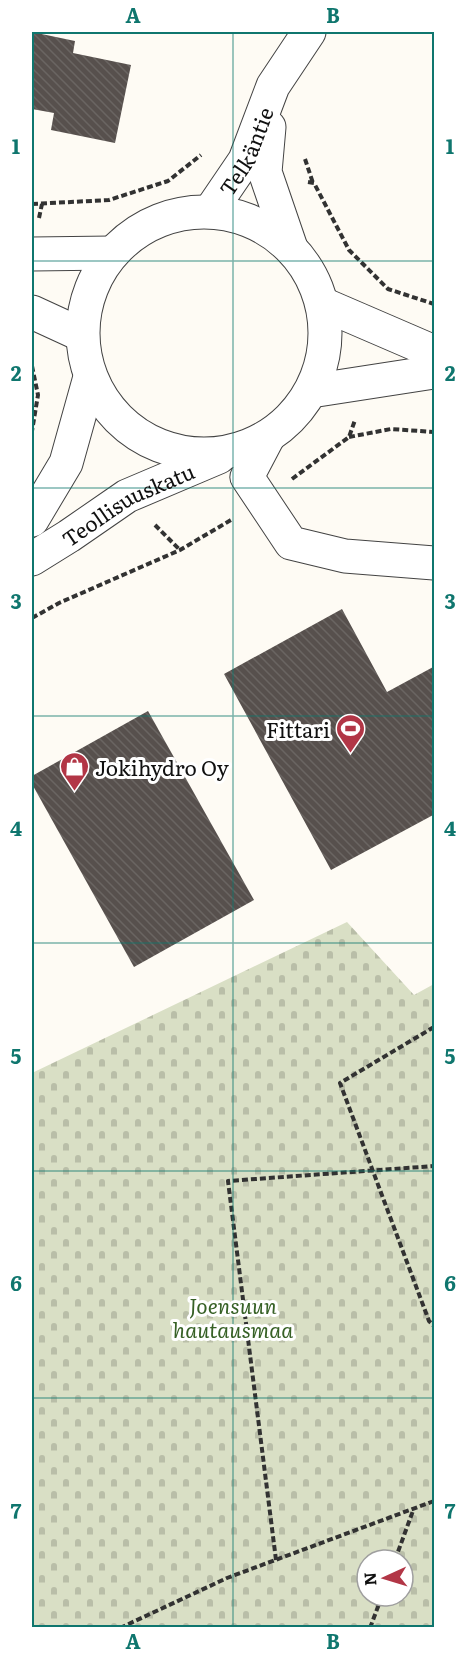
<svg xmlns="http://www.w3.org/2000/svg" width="466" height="1659" font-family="Literata,serif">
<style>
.cemetery{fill:url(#cemetery-stones);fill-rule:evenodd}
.building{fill:url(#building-back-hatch)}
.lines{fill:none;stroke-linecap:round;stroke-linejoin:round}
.minor-casing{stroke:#434343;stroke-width:35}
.path{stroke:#323232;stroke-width:4;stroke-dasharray:6 3;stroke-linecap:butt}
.minor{stroke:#fff;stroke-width:33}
.grid{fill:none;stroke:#0f766e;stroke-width:1.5;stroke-opacity:0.55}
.labels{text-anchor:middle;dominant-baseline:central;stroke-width:6;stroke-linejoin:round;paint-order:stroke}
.street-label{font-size:21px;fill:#101010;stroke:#fff}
.poi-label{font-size:21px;fill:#101010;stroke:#fff;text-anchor:end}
.park-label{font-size:21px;font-style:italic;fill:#376126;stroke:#fff}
.neatline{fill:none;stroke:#0f766e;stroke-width:2}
.grid-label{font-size:20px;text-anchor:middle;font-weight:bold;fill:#0f766e}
</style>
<defs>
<pattern id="cemetery-stones" width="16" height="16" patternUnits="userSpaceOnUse" patternTransform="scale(1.5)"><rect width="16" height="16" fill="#d9dfc5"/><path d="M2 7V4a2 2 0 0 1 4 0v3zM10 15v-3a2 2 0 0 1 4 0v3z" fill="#b9bea8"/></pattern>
<pattern id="building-back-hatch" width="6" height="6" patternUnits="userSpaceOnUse" patternTransform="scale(1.5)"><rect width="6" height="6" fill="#57504d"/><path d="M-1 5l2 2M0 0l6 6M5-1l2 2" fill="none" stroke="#6a6562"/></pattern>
</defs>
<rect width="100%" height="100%" fill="#fefbf4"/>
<!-- cemetery -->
<path class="cemetery" d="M347 922 414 995 434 984V1627H32V1073ZM367 1560H403V1596H367Z"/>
<!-- building -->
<g class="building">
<polygon points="32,32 75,41 73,53 131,65 115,143 51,130 54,113 32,109"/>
<polygon points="342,609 387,692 435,666 435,814 331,870 224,674"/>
<polygon points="148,711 254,900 134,967 32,784 32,776"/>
</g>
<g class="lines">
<defs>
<g id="minor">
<polyline points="269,127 265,172 291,248"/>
<path id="s1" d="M211 210 245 160 273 86 309 32"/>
<circle cx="204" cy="333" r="121"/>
<polyline points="32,254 112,253"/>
<polyline points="325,305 434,352"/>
<polyline points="32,312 82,335"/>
<polyline points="311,391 434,372"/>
<polyline points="268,437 247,477 291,543 345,556 434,563"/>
<polyline points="32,520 66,463 90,377"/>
<path id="s2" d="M32 559 69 536 127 496 219 457"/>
</g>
</defs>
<!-- minor casing -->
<use href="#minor" class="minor-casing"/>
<!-- path -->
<g class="path">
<polyline points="305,159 313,183"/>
<polyline points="308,182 314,183 349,250 388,289 434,304"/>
<polyline points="32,204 109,200 168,181 201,155"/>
<polyline points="39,218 42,204"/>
<polyline points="32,366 38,395 32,431"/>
<polyline points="349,437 391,429 434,432"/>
<polyline points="292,479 349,437 355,420"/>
<polyline points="155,525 180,550"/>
<polyline points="32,618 59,603 180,550 231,520"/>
<polyline points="434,1027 340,1083 429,1321 434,1326"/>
<polyline points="276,1560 228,1181 434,1166"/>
<polyline points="395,1560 414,1508"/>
<polyline points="120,1628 227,1578 434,1501"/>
<polyline points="346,1628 352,1628"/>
<polyline points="370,1628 382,1596"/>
</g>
<!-- minor -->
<use href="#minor" class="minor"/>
</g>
<!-- grid -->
<path class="grid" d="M233 32V1628M32 261H434M32 488H434M32 716H434M32 943H434M32 1171H434M32 1398H434"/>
<!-- icons -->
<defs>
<symbol id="stadium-pin" viewBox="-11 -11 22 30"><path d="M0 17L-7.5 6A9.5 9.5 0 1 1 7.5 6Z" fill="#b23646" stroke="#fff"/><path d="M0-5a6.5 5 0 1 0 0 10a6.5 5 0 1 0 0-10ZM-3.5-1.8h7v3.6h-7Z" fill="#fff"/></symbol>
<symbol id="shop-pin" viewBox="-11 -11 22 30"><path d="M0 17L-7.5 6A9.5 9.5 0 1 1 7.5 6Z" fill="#b23646" stroke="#fff"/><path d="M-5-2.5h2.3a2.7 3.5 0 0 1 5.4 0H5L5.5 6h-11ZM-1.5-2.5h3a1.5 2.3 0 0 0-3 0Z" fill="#fff"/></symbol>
</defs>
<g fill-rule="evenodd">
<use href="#stadium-pin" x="334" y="712" width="33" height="45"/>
<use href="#shop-pin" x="58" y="750" width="33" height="45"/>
</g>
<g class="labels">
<!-- street labels -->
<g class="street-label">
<text stroke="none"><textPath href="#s1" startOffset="69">Telkäntie</textPath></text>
<text stroke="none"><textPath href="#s2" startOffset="111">Teollisuuskatu</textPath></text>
</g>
<!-- poi labels -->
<g class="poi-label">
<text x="330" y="728">Fittari</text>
<text x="95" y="766" text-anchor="start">Jokihydro Oy</text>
</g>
<!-- park labels -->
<g class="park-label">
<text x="233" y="1304">Joensuun<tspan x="233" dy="24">hautausmaa</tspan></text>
</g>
</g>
<!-- border -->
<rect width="466" height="1659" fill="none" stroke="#ffffff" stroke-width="66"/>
<!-- north arrow -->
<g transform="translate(385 1578) rotate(266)"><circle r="28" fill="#ffffff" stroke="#9f9f9f" stroke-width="1.5"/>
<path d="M0-4.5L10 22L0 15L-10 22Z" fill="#b23646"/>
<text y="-9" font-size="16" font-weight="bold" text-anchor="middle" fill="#101010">N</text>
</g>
<rect x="33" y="33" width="400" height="1593" class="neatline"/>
<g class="grid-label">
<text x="133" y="23">A</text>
<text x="333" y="23">B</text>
<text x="16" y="154">1</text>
<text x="450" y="154">1</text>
<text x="16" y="381">2</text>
<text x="450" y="381">2</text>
<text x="16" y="609">3</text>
<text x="450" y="609">3</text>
<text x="16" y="836">4</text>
<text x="450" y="836">4</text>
<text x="16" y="1064">5</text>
<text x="450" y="1064">5</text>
<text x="16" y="1291">6</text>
<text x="450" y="1291">6</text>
<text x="16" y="1519">7</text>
<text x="450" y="1519">7</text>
<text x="133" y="1649">A</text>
<text x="333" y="1649">B</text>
</g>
</svg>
